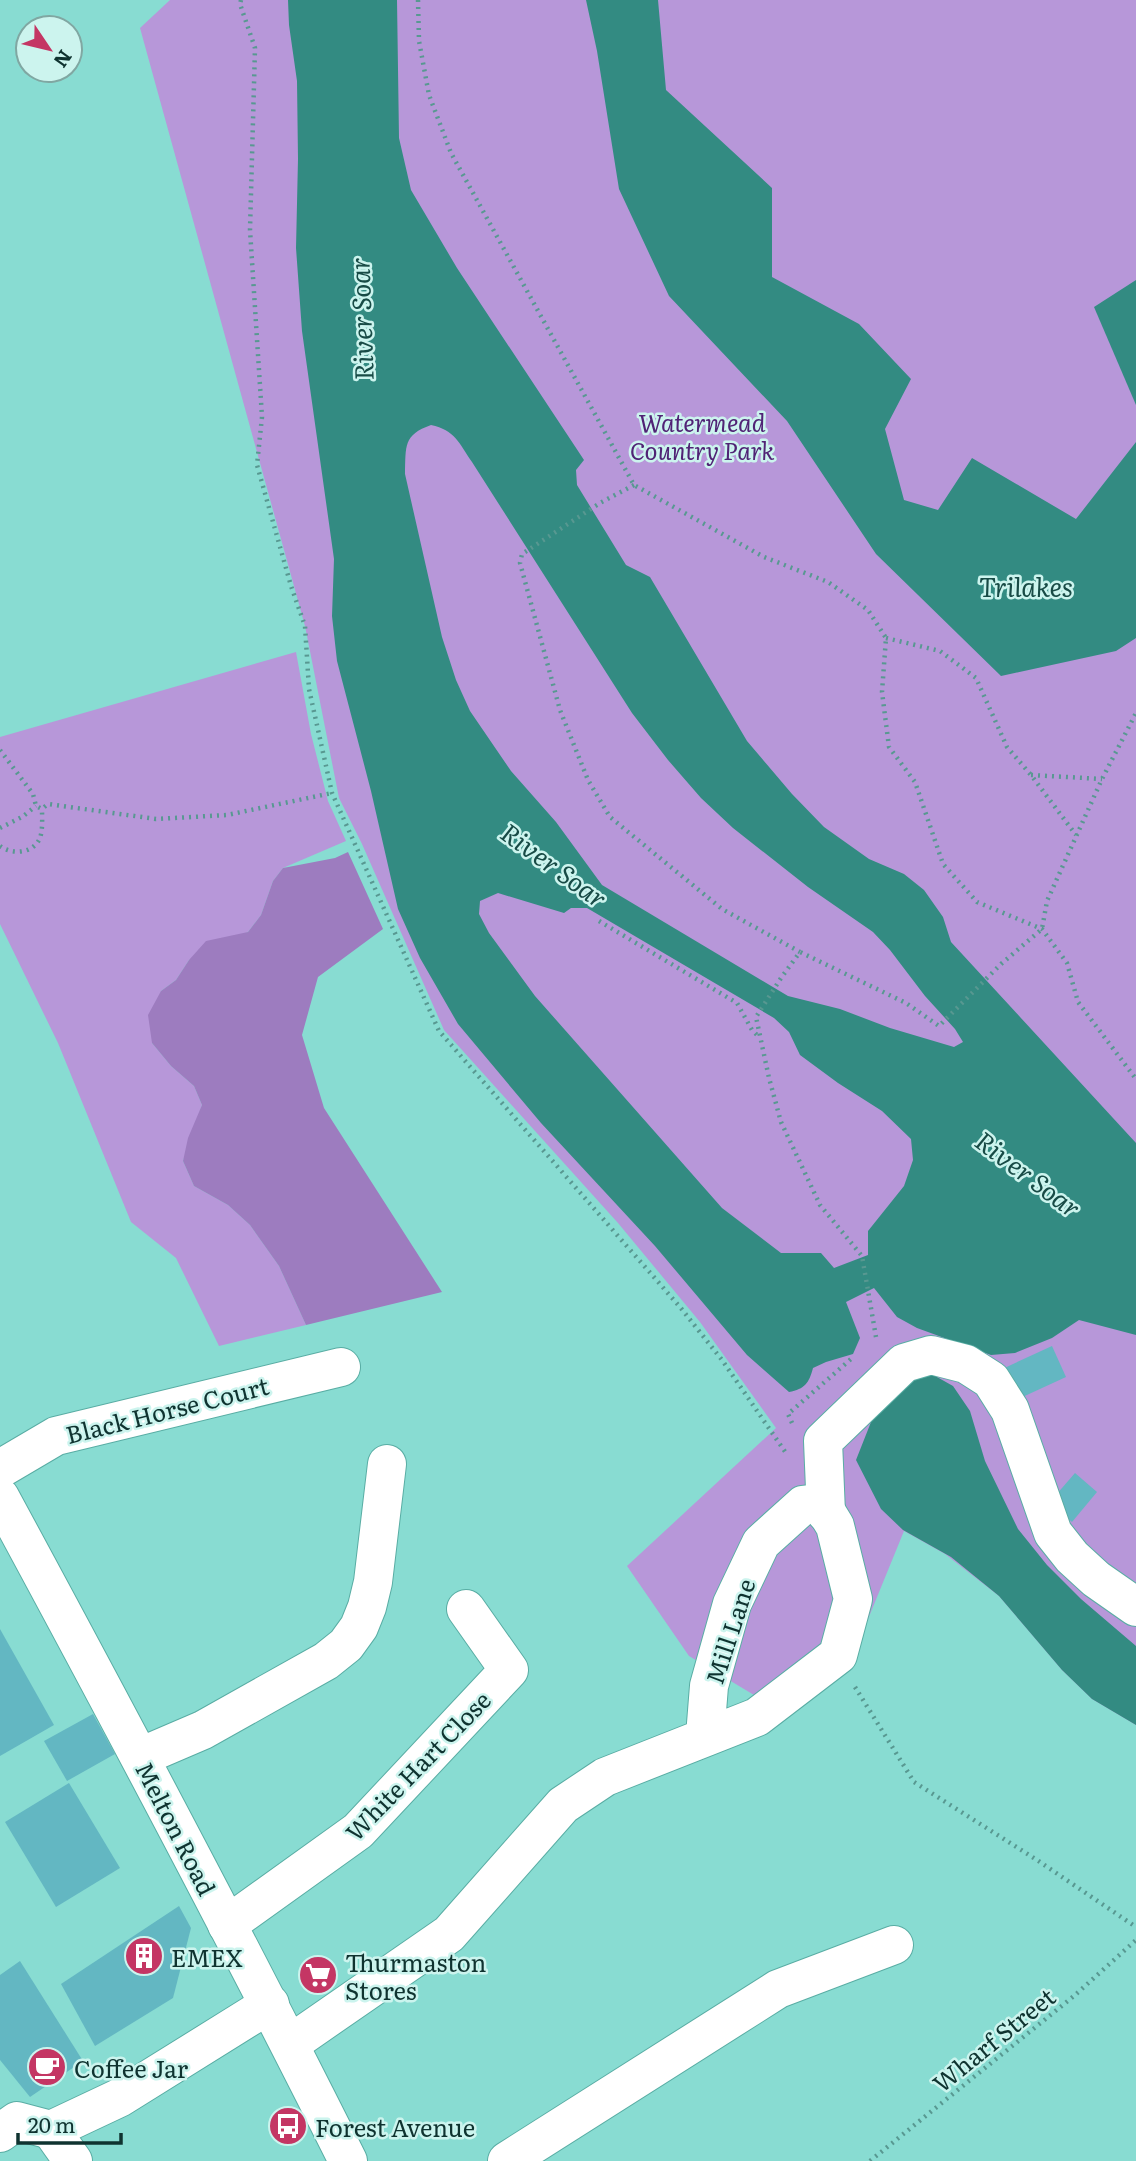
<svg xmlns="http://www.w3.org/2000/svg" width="1136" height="2161" font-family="Literata,serif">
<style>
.green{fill:#b797d9}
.forest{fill:#9d7cbf}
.water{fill:#338b82;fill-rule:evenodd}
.building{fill:#63b7c2}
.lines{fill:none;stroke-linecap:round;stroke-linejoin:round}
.minor-casing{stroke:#59ada4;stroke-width:40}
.path{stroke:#589891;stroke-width:4.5;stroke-dasharray:2 5;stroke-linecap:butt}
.minor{stroke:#fff;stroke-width:38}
.labels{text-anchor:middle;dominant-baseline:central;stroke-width:5;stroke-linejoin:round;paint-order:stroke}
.park-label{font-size:24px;font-style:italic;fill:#502375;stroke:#ccf4ee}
.street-label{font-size:24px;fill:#0f3330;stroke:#ccf4ee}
.poi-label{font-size:24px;fill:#0f3330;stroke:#ccf4ee;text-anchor:start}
.water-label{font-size:26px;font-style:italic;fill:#184b46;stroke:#ccf4ee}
</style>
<rect width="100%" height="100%" fill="#88dcd2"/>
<!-- green -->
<g class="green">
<polygon points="170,0 1136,0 1136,1725 1092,1699 1062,1670 999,1596 945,1554 904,1531 846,1673 789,1716 689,1656 627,1566 776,1428 700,1322 618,1223 444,1030 362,844 339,798 305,626 140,28"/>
<polygon points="296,652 311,734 328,801 346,841 283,868 273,881 261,915 248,932 189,960 176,980 161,991 152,1043 171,1066 194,1086 202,1105 183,1161 194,1186 228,1205 250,1225 279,1266 306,1325 219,1346 176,1258 131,1222 58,1043 0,924 0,737"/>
</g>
<!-- forest -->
<polygon class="forest" points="348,852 383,929 318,977 302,1035 324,1108 442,1292 306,1325 279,1266 250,1225 228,1205 194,1186 183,1161 188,1138 202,1105 194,1086 171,1066 152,1043 148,1015 161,991 176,980 189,960 206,941 248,932 261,915 273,881 283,868 335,858"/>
<!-- water -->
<g class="water">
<path d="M288 0H397L399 138 411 190 457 268 584 460 576 470 577 485 626 565 650 577 747 741 792 794 824 827 869 859 904 874 924 890 943 917 951 942 1136 1143V1335L1079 1320 1052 1338 1015 1353 991 1355 917 1328 897 1317 874 1288 846 1302 860 1338 853 1354 826 1362 813 1368C809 1383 805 1389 789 1392L747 1355 655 1246 541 1123 458 1024 420 958 398 909 371 791 337 661 332 616 334 559 302 331 296 248 298 159 297 81 289 25ZM431 425C455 430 459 443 472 462L632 713 668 760 701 798 733 828 808 887 873 932 890 950 925 996 955 1029 963 1042 954 1047 890 1028 840 1009 788 996 602 885 556 822 511 771 470 711 456 680 442 637 405 474C406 446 403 435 431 425ZM498 893 564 913 571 908H587L774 1018 789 1032 800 1055 838 1083 882 1111 911 1139 913 1160 904 1186 868 1231V1255L834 1268 821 1253H781L722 1208 535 996 489 933 479 914 480 901Z"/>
<polygon points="586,0 658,0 666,90 772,188 772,277 859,324 911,379 885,429 904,500 938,510 972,458 1076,519 1136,442 1136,638 1116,651 1001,676 876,554 787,421 669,296 619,189 597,51"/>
<polygon points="1136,280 1136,405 1094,307"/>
<polygon points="928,1372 953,1386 970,1411 985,1461 1018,1529 1047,1565 1081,1599 1136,1646 1136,1725 1092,1699 1062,1670 999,1596 951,1557 903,1530 881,1509 856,1460 873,1417 891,1386"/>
</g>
<!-- building -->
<g class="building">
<polygon points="1052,1346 1066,1377 1014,1401 1000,1370"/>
<polygon points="1075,1473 1097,1492 1072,1522 1049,1503"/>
<polygon points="0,1629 54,1725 0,1756"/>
<polygon points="93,1714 115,1754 67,1781 44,1741"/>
<polygon points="69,1783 120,1868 56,1907 5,1822"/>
<polygon points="179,1906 191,1928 173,1998 95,2046 61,1984"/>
<polygon points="20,1961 83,2061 30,2097 0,2060 0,1975"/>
</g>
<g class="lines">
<defs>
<g id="minor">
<polyline points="0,1469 56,1436 341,1367"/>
<path d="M0 1497C119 1717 236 1937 348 2161"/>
<polyline points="826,1513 823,1441 904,1363 931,1355 966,1364 991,1380 1010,1410 1053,1533 1072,1557 1096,1579 1136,1607"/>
<polyline points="140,1757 203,1730 326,1661 346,1645 359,1627 367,1607 373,1582 387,1464"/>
<polyline points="227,1925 358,1831 509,1670 466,1609"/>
<polyline points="290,2044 449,1934 563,1805 605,1777 757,1717 838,1655 853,1599 835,1526 821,1503 803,1505 761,1543 732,1604 709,1686 705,1736"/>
<polyline points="51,2130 73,2161"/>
<polyline points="0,2133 17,2121 51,2130 119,2098 270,2004"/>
<polyline points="507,2161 778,1989 894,1945"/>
</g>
</defs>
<!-- minor casing -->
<use href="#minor" class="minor-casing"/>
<!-- path -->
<g class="path">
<polyline points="241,0 240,4 255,48 250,230 262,417 257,465 291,586 305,626 309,689 332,793 439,1031 680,1307 722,1360 786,1453"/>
<polyline points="418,0 419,41 429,95 451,153 634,485 764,557 828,582 868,610 886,638 882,692 889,747 915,782 943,864 977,902 1042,929 1067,963 1078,1002 1136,1079"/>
<polyline points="634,485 600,503 522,554 520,563 560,710 588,780 610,817 722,909 800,952"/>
<polyline points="886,638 940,651 976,678 1007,747 1031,775 1076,835"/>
<polyline points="0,750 33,794 36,806 42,809 48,804 156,819 227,815 332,793"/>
<polyline points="1031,775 1102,779"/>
<polyline points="0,828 22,817 36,806"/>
<path d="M0 846C12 855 33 854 40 838 43 829 42 818 42 809"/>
<polyline points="599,921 737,1003 752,1030 760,1038"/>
<polyline points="876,1337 862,1256 820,1205 781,1122 769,1078 756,1017 781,978 800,952 906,1003 939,1026 1001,964 1042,929 1047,901 1102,779 1136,713"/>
<polyline points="792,1423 788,1414 851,1359"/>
<polyline points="855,1687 914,1782 1037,1860 1136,1927"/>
<polyline points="870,2161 1074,1996 1136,1940"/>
</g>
<!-- minor -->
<use href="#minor" class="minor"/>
</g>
<!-- icons -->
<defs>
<symbol id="building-disc" viewBox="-11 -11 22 22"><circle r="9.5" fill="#c43664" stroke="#ccf4ee"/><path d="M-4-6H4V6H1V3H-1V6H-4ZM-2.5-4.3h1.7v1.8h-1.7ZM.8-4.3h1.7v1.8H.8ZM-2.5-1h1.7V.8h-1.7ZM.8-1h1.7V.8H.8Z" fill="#fff"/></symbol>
<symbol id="supermarket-disc" viewBox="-11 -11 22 22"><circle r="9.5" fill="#c43664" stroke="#ccf4ee"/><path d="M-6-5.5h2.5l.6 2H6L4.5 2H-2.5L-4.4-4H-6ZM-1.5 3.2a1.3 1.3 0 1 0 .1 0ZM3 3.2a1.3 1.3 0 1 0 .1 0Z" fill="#fff"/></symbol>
<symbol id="cafe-disc" viewBox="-11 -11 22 22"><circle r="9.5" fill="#c43664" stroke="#ccf4ee"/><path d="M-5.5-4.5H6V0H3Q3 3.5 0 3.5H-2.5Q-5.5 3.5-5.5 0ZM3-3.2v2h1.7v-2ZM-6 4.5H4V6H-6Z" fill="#fff"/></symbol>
<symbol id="bus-disc" viewBox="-11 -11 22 22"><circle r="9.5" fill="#c43664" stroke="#ccf4ee"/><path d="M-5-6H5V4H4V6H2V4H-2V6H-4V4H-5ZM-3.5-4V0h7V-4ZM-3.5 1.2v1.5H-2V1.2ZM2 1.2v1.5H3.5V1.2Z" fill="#fff"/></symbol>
</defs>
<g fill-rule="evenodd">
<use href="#building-disc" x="122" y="1934" width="44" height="44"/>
<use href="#supermarket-disc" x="296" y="1953" width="44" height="44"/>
<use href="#cafe-disc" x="25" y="2045" width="44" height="44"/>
<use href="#bus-disc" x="266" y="2104" width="44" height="44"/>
</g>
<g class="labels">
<!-- park labels -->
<g class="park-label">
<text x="702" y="421">Watermead<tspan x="702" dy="28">Country Park</tspan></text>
</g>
<!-- street labels -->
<g class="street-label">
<text transform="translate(167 1409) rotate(-14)">Black Horse Court</text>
<text transform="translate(729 1631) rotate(-72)">Mill Lane</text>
<text transform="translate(417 1765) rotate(-46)">White Hart Close</text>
<text transform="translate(177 1828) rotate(63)">Melton Road</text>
<text transform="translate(993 2039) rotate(-39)">Wharf Street</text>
</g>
<!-- poi labels -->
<g class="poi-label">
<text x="171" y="1956">EMEX</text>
<text x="345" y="1961">Thurmaston<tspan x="345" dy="28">Stores</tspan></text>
<text x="74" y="2067">Coffee Jar</text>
<text x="315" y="2126">Forest Avenue</text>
</g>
<!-- water labels -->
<g class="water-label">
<text transform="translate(360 319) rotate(-92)">River Soar</text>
<text x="1026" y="585">Trilakes</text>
<text transform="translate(555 864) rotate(36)">River Soar</text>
<text transform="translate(1029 1173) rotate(37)">River Soar</text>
</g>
</g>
<!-- north arrow -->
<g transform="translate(49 49) rotate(125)"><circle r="33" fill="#ccf4ee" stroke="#80a7a2" stroke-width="2"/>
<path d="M0-5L12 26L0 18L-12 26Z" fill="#c43664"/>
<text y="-10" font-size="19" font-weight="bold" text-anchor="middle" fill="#0f3330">N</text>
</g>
<!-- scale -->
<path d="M18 2133v10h103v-10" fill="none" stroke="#0f3330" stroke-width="3.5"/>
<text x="28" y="2133" font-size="21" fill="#0f3330" stroke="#ccf4ee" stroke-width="5" paint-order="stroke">20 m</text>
</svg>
